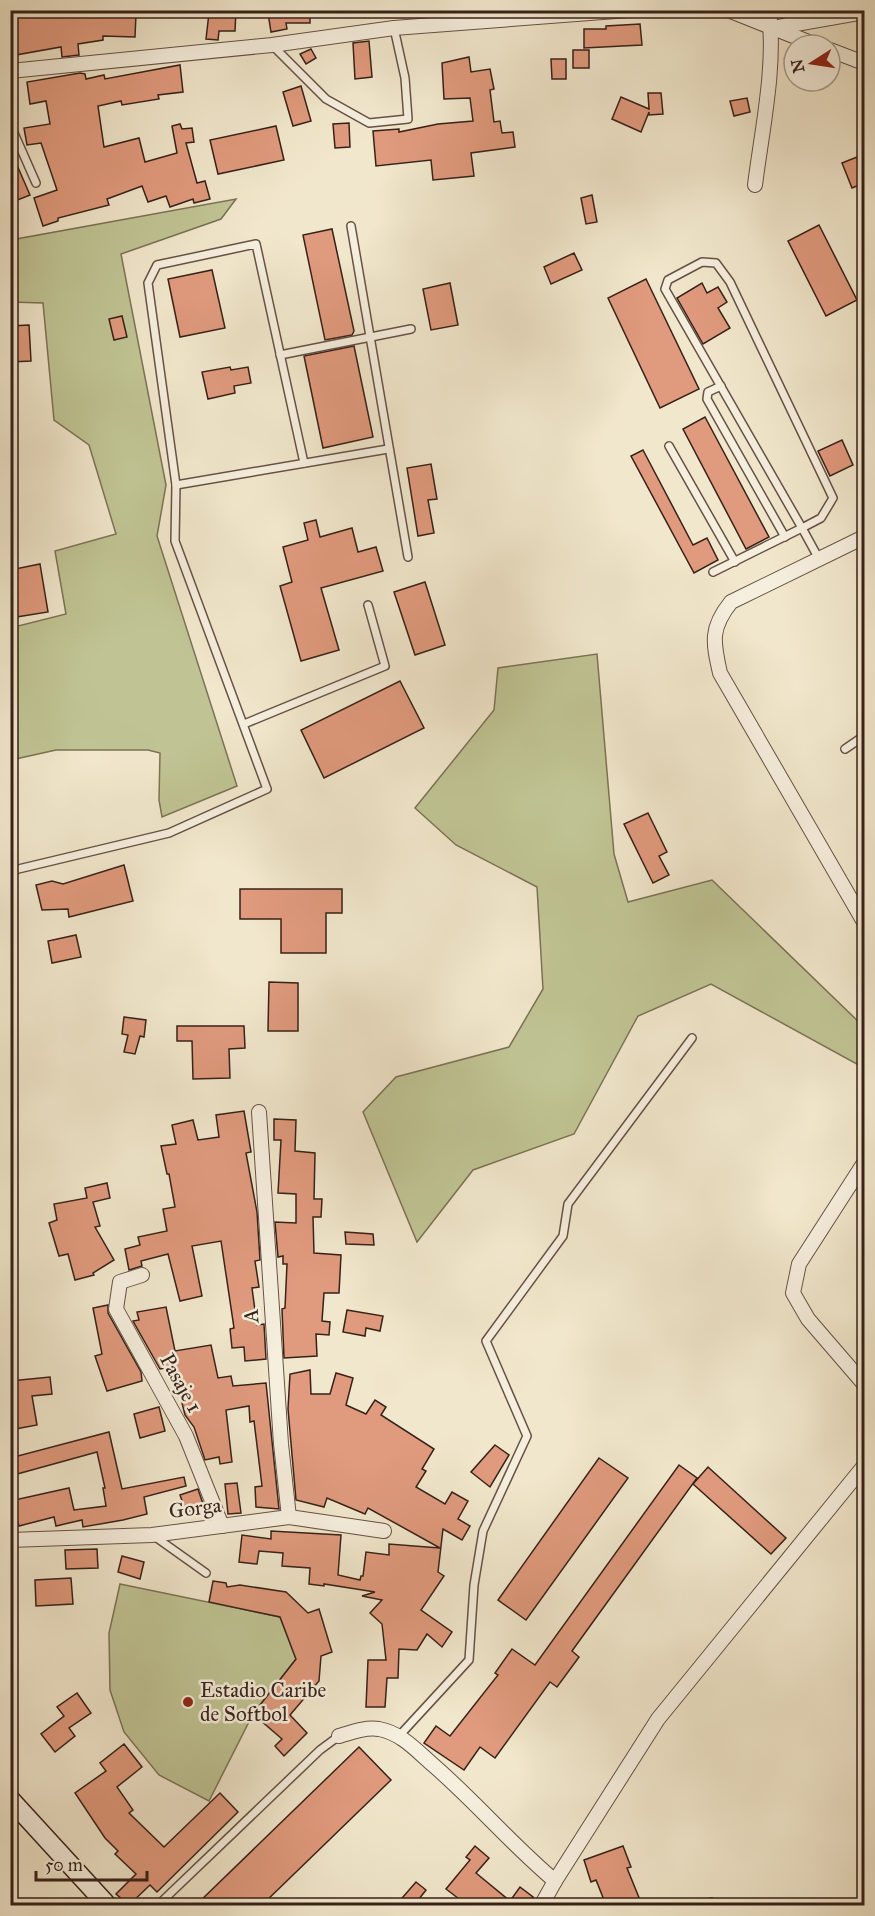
<svg xmlns="http://www.w3.org/2000/svg" width="875" height="1916" font-family="'IM FELL Great Primer',serif">
<style>
.green{fill:#c0c494;stroke:#7c7256;stroke-width:1.5}
.building{fill:#e09a7d;stroke:#372119;stroke-width:1.5}
.lines{fill:none;stroke-linecap:round;stroke-linejoin:round}
.service-casing{stroke:#665246;stroke-width:10}
.minor-casing{stroke:#665246;stroke-width:16}
.secondary-casing{stroke:#372119;stroke-width:21}
.service{stroke:#f6efde;stroke-width:7}
.minor{stroke:#f6efde;stroke-width:14}
.secondary{stroke:#f6efde;stroke-width:18}
.poi-dot{fill:#8f2418;stroke:#f6efde;stroke-width:2}
.labels{text-anchor:middle;dominant-baseline:central;stroke-width:5;stroke-linejoin:round;paint-order:stroke}
.street-label{font-size:21px;fill:#372119;stroke:#f6efde}
.poi-label{font-size:21px;fill:#372119;stroke:#f6efde;text-anchor:start}
</style>
<rect width="100%" height="100%" fill="#f1e7cc"/>
<filter id="stains"><feTurbulence type="fractalNoise" baseFrequency=".00333" numOctaves="4"/><feColorMatrix values="0 0 0 0 .2 0 0 0 0 .09 0 0 0 0 .02 0 0 0 .5 -.17"/></filter>
<radialGradient id="worn" r=".72"><stop offset=".6" stop-color="#630" stop-opacity="0"/><stop offset="1" stop-color="#630" stop-opacity=".3"/></radialGradient>
<!-- green -->
<g class="green">
<polygon points="236,199 221,219 121,254 166,485 157,536 237,786 162,817 159,800 160,753 148,750 56,750 11,760 10,628 66,614 55,551 116,534 89,445 54,420 43,303 11,302 11,240"/>
<polygon points="597,654 614,854 628,902 712,880 864,1027 864,1068 711,984 638,1016 574,1134 473,1170 417,1242 363,1112 396,1077 509,1047 543,989 537,887 456,845 415,808 494,710 498,668"/>
<polygon points="120,1584 280,1617 296,1659 253,1714 209,1801 159,1775 124,1732 110,1690 109,1633"/>
</g>
<!-- building -->
<g class="building">
<polygon points="10,10 35,10 36,14 99,10 100,13 136,14 135,37 103,36 103,40 78,44 79,55 62,57 61,47 10,56 10,30 15,29"/>
<polygon points="222,10 236,10 235,31 219,31 218,40 206,39 209,13 222,14"/>
<polygon points="276,10 310,10 310,23 286,23 287,29 271,32 268,13"/>
<polygon points="640,24 642,45 584,48 584,29 606,29 606,26"/>
<polygon points="369,41 372,77 355,79 353,43"/>
<polygon points="311,49 316,58 306,64 300,54"/>
<rect x="573" y="50" width="16" height="18"/>
<polygon points="469,57 471,72 490,69 494,89 490,90 494,122 500,121 502,133 513,132 515,147 471,153 474,176 433,180 431,160 376,166 373,131 399,129 399,132 438,124 473,121 470,98 444,99 442,63"/>
<polygon points="551,59 566,59 566,79 552,79"/>
<polygon points="180,65 183,92 158,95 159,99 122,105 121,101 98,106 104,147 139,138 145,162 177,153 172,126 180,124 182,129 192,128 194,142 186,143 197,183 205,181 210,199 194,203 193,199 170,207 166,196 148,202 142,186 107,199 109,205 58,218 58,221 43,226 34,198 57,190 41,143 27,145 24,128 50,124 46,101 30,104 27,82 80,73 85,74 86,79 104,75 105,79"/>
<polygon points="301,86 311,121 293,126 283,92"/>
<polygon points="648,93 661,93 663,114 649,115 649,112 641,132 612,119 621,97 649,109"/>
<polygon points="747,98 750,112 734,116 730,101"/>
<polygon points="349,123 350,147 335,148 333,124"/>
<polygon points="276,126 284,160 218,174 210,140"/>
<polygon points="10,149 30,195 10,203"/>
<polygon points="857,157 864,183 852,188 842,163"/>
<polygon points="592,195 597,222 586,224 581,198"/>
<polygon points="819,225 857,300 826,316 788,241"/>
<polygon points="332,229 354,331 352,335 325,340 303,235"/>
<polygon points="574,253 582,270 551,284 544,267"/>
<polygon points="212,270 225,328 180,337 168,279"/>
<polygon points="646,279 699,389 660,408 608,298"/>
<polygon points="450,283 458,325 431,330 423,289"/>
<polygon points="702,283 707,293 718,287 727,302 718,308 730,328 703,344 677,298"/>
<polygon points="122,316 127,337 114,340 109,319"/>
<polygon points="29,325 31,361 10,362 10,326"/>
<polygon points="354,346 373,437 323,448 304,356"/>
<polygon points="230,367 231,370 248,367 251,383 234,386 235,393 208,399 202,372"/>
<polygon points="705,417 769,537 746,549 683,429"/>
<polygon points="842,440 853,465 830,476 818,451"/>
<polygon points="643,450 693,545 707,538 718,560 694,573 631,456"/>
<polygon points="431,464 437,499 428,500 434,533 418,536 407,468"/>
<polygon points="316,520 320,537 352,528 358,552 376,547 383,571 321,588 339,650 301,661 280,586 292,582 283,547 308,540 304,523"/>
<polygon points="40,564 48,612 10,618 10,570"/>
<polygon points="425,582 445,645 415,655 394,592"/>
<polygon points="400,681 424,728 324,778 301,730"/>
<polygon points="648,813 667,852 659,856 669,875 653,883 624,824"/>
<polygon points="124,865 133,901 69,917 68,909 42,910 36,885 52,881 63,884"/>
<polygon points="240,889 342,889 342,913 326,913 326,953 281,953 281,919 240,919"/>
<polygon points="76,935 81,957 52,963 48,941"/>
<polygon points="269,982 298,983 298,1031 268,1031"/>
<polygon points="124,1017 146,1020 144,1037 140,1036 135,1054 124,1052 128,1035 122,1034"/>
<polygon points="177,1026 244,1026 245,1048 229,1049 230,1078 193,1079 192,1041 177,1041"/>
<polygon points="244,1111 251,1152 246,1153 257,1212 260,1260 255,1261 259,1287 252,1288 257,1325 264,1324 266,1359 245,1361 244,1347 232,1348 230,1329 234,1328 221,1241 192,1246 202,1296 180,1301 168,1254 141,1261 142,1266 129,1270 125,1249 140,1245 138,1237 167,1231 163,1209 175,1207 169,1174 167,1174 161,1146 176,1144 172,1125 193,1120 198,1140 219,1137 216,1115"/>
<polygon points="274,1119 296,1120 295,1151 315,1153 314,1199 322,1199 321,1217 313,1217 314,1253 341,1255 339,1293 324,1293 322,1321 330,1322 329,1335 316,1334 317,1356 284,1358 282,1309 285,1308 287,1264 283,1264 283,1256 278,1257 275,1222 296,1223 296,1194 278,1193 281,1140 274,1140"/>
<polygon points="107,1183 110,1198 93,1202 100,1226 95,1227 114,1260 93,1273 94,1275 75,1280 68,1254 59,1256 49,1223 57,1220 54,1204 87,1198 85,1188"/>
<polygon points="345,1232 373,1234 374,1245 346,1244"/>
<polygon points="108,1305 108,1313 141,1372 142,1381 107,1391 95,1356 102,1354 93,1308"/>
<polygon points="166,1307 175,1351 211,1345 218,1378 231,1376 233,1386 266,1383 279,1509 256,1507 255,1487 262,1486 254,1421 250,1422 249,1406 226,1410 232,1462 220,1464 219,1457 205,1460 194,1427 185,1415 173,1367 160,1369 133,1321 139,1320 137,1312"/>
<polygon points="347,1310 383,1316 380,1331 366,1328 365,1336 343,1332"/>
<polygon points="310,1370 311,1394 330,1394 336,1373 353,1378 346,1405 366,1414 375,1400 386,1407 381,1415 434,1449 422,1469 426,1471 416,1487 445,1504 452,1492 468,1501 458,1519 470,1526 462,1540 443,1529 438,1572 444,1576 421,1610 452,1632 442,1647 427,1634 417,1650 399,1649 398,1678 387,1678 385,1707 366,1707 368,1660 386,1660 382,1624 370,1613 382,1600 362,1596 375,1592 324,1584 324,1586 309,1584 310,1568 282,1566 283,1553 259,1551 257,1564 239,1562 242,1535 271,1539 271,1531 341,1535 338,1575 360,1580 361,1576 363,1576 366,1552 389,1555 389,1544 440,1548 368,1508 365,1514 327,1498 324,1507 296,1500 288,1409 290,1374"/>
<polygon points="50,1377 52,1394 32,1396 37,1425 10,1430 10,1381"/>
<polygon points="159,1407 165,1431 140,1438 134,1414"/>
<polygon points="109,1432 122,1489 184,1477 186,1486 144,1497 147,1514 123,1520 83,1527 82,1520 56,1526 54,1517 19,1526 16,1517 13,1517 10,1501 69,1488 74,1510 106,1506 103,1488 105,1488 97,1452 10,1476 10,1458"/>
<polygon points="495,1445 509,1455 490,1487 471,1472"/>
<polygon points="599,1458 628,1478 526,1620 498,1600"/>
<polygon points="679,1465 697,1478 572,1651 579,1657 557,1687 550,1682 495,1758 480,1747 464,1770 424,1743 436,1726 450,1736 498,1675 495,1673 512,1649 535,1665"/>
<polygon points="708,1467 786,1538 771,1554 693,1484"/>
<polygon points="237,1483 241,1513 228,1514 225,1484"/>
<polygon points="198,1489 204,1507 186,1512 180,1495"/>
<polygon points="97,1549 98,1568 66,1569 65,1550"/>
<polygon points="122,1556 144,1562 140,1579 118,1572"/>
<polygon points="71,1578 73,1604 36,1606 35,1580"/>
<polygon points="213,1581 226,1583 227,1587 240,1585 286,1592 308,1613 319,1609 332,1652 321,1656 319,1681 290,1715 307,1733 284,1756 275,1746 282,1739 253,1714 296,1659 280,1617 209,1602"/>
<polygon points="77,1693 91,1713 69,1728 75,1736 55,1752 41,1734 64,1716 57,1707"/>
<polygon points="124,1744 142,1767 117,1787 133,1810 129,1813 164,1847 220,1793 238,1812 157,1892 150,1885 129,1905 116,1894 136,1874 115,1854 118,1851 105,1838 75,1793 106,1771 100,1763"/>
<polygon points="359,1747 391,1780 262,1905 196,1905"/>
<polygon points="475,1846 489,1858 476,1873 510,1901 520,1887 533,1897 527,1905 467,1905 446,1889 470,1860 466,1857"/>
<polygon points="623,1846 631,1867 627,1868 642,1905 606,1905 596,1880 591,1882 584,1860"/>
<polygon points="416,1882 426,1890 419,1899 426,1905 396,1905"/>
</g>
<g class="lines">
<defs>
<g id="service">
<polyline points="787,21 808,10"/>
<polyline points="272,45 326,99 369,123 408,119 405,78 394,28"/>
<polyline points="10,124 36,183"/>
<polyline points="351,226 408,557"/>
<polygon points="702,262 716,263 730,282 833,498 821,518 802,528 665,289 668,280"/>
<polyline points="280,355 411,329"/>
<polyline points="721,386 708,392 707,399 785,537"/>
<polyline points="669,446 735,562"/>
<polyline points="176,485 388,449"/>
<polyline points="713,572 802,528 819,559"/>
<polyline points="244,724 385,666 368,605"/>
<polyline points="845,749 864,736"/>
<polyline points="10,871 169,833 267,789 175,541 176,485 148,283 157,265 256,244 304,463"/>
<polyline points="154,1536 206,1573"/>
<polyline points="399,1736 469,1660 474,1585 483,1531 527,1436 486,1341 563,1236 568,1204 692,1038"/>
<polyline points="157,1906 320,1750 339,1736"/>
<polyline points="708,1906 711,1902"/>
</g>
<g id="minor">
<polyline points="728,10 816,45"/>
<polyline points="773,28 864,12"/>
<polyline points="830,50 864,63"/>
<polyline points="10,71 272,45 394,28 629,10"/>
<path d="M755 185C762 129 776 67 769 10"/>
<path d="M864 537 731 602C710 628 713 642 720 673L864 922"/>
<polyline points="259,1112 281,1444 289,1517"/>
<polyline points="864,1163 799,1264 793,1293 808,1319 864,1384"/>
<polyline points="142,1275 120,1282 116,1309 186,1436 222,1526"/>
<polyline points="10,1540 152,1535 289,1517 384,1531"/>
<path d="M339 1736C352 1732 366 1727 379 1729 401 1733 416 1750 432 1764 475 1801 512 1845 555 1881L658 1719 864 1466"/>
<polyline points="541,1906 555,1881"/>
</g>
<polyline id="secondary" points="10,1799 108,1906"/>
</defs>
<!-- service casing -->
<use href="#service" class="service-casing"/>
<!-- minor casing -->
<use href="#minor" class="minor-casing"/>
<!-- secondary casing -->
<use href="#secondary" class="secondary-casing"/>
<!-- service -->
<use href="#service" class="service"/>
<!-- minor -->
<use href="#minor" class="minor"/>
<!-- secondary -->
<use href="#secondary" class="secondary"/>
</g>
<!-- markers -->
<circle class="poi-dot" cx="188" cy="1702" r="6"/>
<g class="labels">
<!-- street labels -->
<g class="street-label">
<text transform="translate(251 1316) rotate(-94)">A</text>
<text transform="translate(181 1383) rotate(61)">Pasaje 1</text>
<text transform="translate(195 1508) rotate(-7)">Gorga</text>
</g>
<!-- poi labels -->
<g class="poi-label">
<text x="200" y="1690">Estadio Caribe<tspan x="200" dy="24">de Softbol</tspan></text>
</g>
</g>
<!-- margin -->
<rect width="875" height="1916" fill="none" stroke="#f1e7cc" stroke-width="36"/>
<rect x="12" y="12" width="851" height="1892" fill="none" stroke="#372119" stroke-width="3"/>
<rect x="18" y="18" width="839" height="1880" fill="none" stroke="#372119" stroke-width="1.5"/>
<!-- north arrow -->
<g transform="translate(812 63) rotate(258)"><circle r="28" fill="#f6efde" stroke="#aa9d8f" stroke-width="1.5"/>
<path d="M0-4.5L10 22L0 15L-10 22Z" fill="#8f2418"/>
<text y="-9" font-size="16" font-weight="bold" text-anchor="middle" fill="#372119">N</text>
</g>
<!-- scale -->
<path d="M36 1871v9h111v-9" fill="none" stroke="#372119" stroke-width="3"/>
<text x="45" y="1871" font-size="18" fill="#372119" stroke="#f6efde" stroke-width="4.5" paint-order="stroke">50 m</text>
<rect width="100%" height="100%" filter="url(#stains)"/>
<rect width="100%" height="100%" fill="url(#worn)"/>
</svg>
